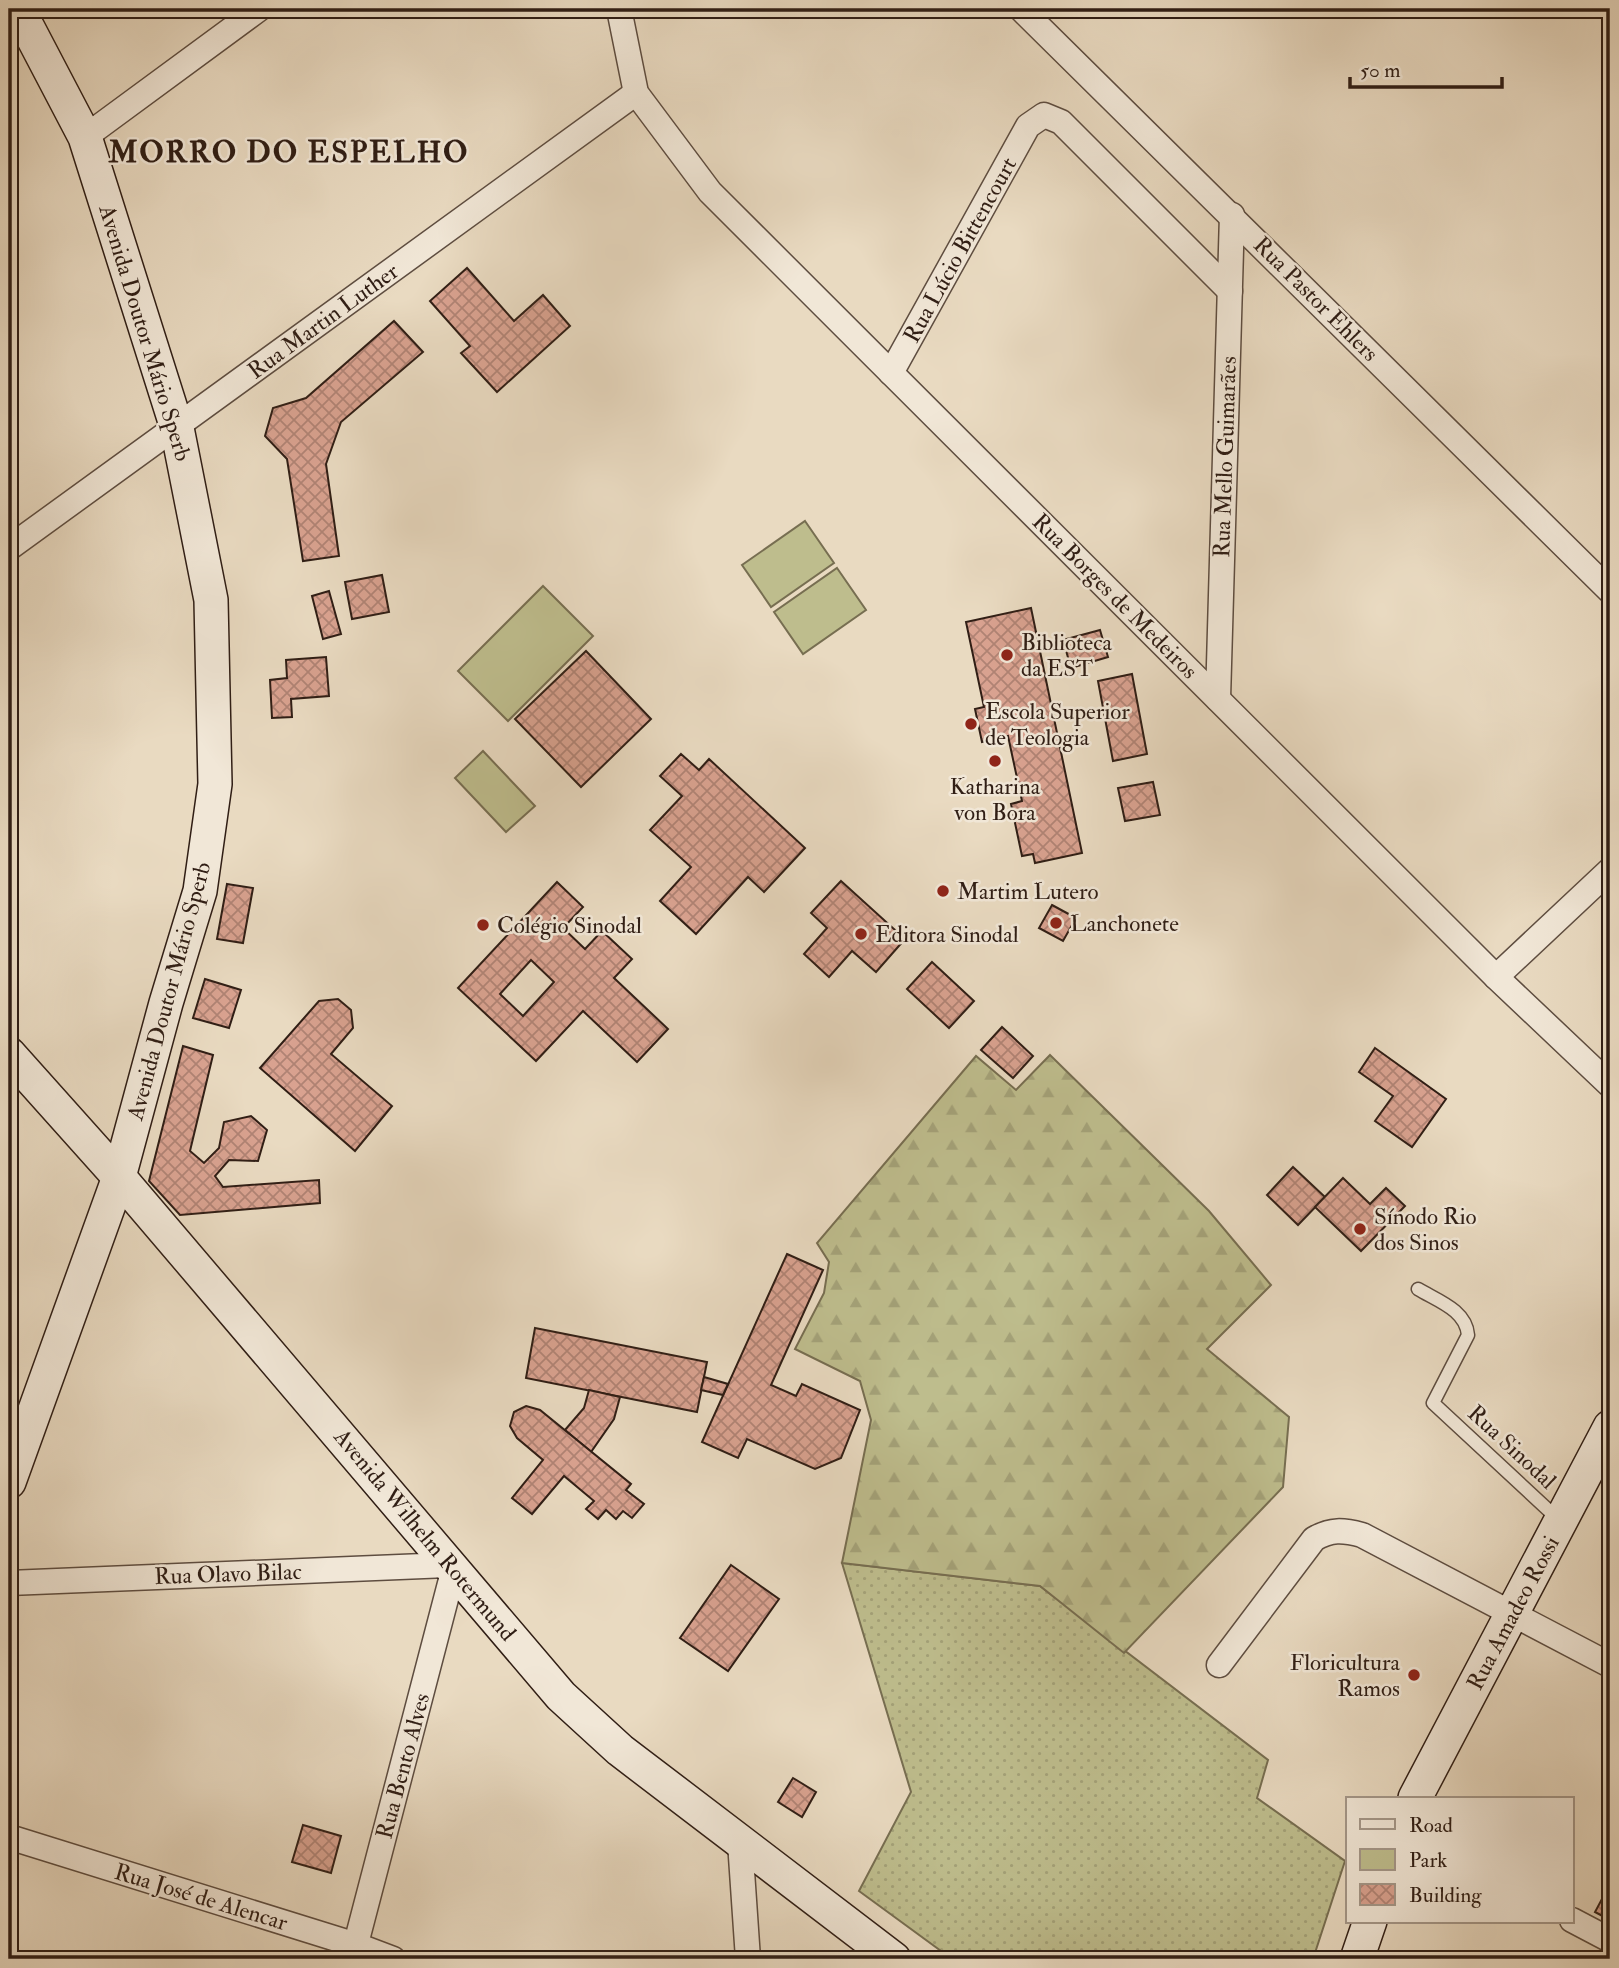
<svg xmlns="http://www.w3.org/2000/svg" width="1619" height="1968" font-family="'IM FELL Double Pica',serif">
<style>
.grass{fill:url(#grass-dots);stroke:#776e51;stroke-width:2}
.forest{fill:url(#forest-firs);stroke:#776e51;stroke-width:2}
.park{fill:#bebd8d;stroke:#776e51;stroke-width:2}
.building{fill:url(#building-cross-hatch);stroke:#301e15;stroke-width:2;fill-rule:evenodd}
.lines{fill:none;stroke-linecap:round;stroke-linejoin:round}
.lane-casing{stroke:#5e4d40;stroke-width:15}
.street-casing{stroke:#5e4d40;stroke-width:27}
.secondary-casing{stroke:#301e15;stroke-width:36}
.lane{stroke:#f1e7d7;stroke-width:12}
.street{stroke:#f1e7d7;stroke-width:24}
.secondary{stroke:#f1e7d7;stroke-width:33}
.poi-dot{fill:#8f2418;stroke:#f1e7d7;stroke-width:2.5}
.labels{text-anchor:middle;dominant-baseline:central;stroke-width:5;stroke-linejoin:round;paint-order:stroke}
.street-label{font-size:23px;fill:#301e15;stroke:#f1e7d7}
.poi-label{font-size:23px;fill:#301e15;stroke:#f1e7d7;text-anchor:start}
.district-label{font-size:30px;font-weight:bold;letter-spacing:2px;fill:#301e15;stroke:#f1e7d7}
</style>
<defs>
<pattern id="grass-dots" width="8" height="8" patternUnits="userSpaceOnUse" patternTransform="scale(1.75)"><rect width="8" height="8" fill="#bebd8d"/><path d="M2 2h.1M6 6h.1" fill="none" stroke="#a4a279" stroke-width="1.8" stroke-linecap="round"/></pattern>
<pattern id="forest-firs" width="22" height="20" patternUnits="userSpaceOnUse" patternTransform="scale(1.75)"><rect width="22" height="20" fill="#bebd8d"/><path d="M5 1l3.5 6h-7zM16 11l3.5 6h-7z" fill="#a4a279"/></pattern>
<pattern id="building-cross-hatch" width="8" height="8" patternUnits="userSpaceOnUse" patternTransform="scale(1.75)"><rect width="8" height="8" fill="#d9a290"/><path d="M0 0l8 8M0 8l8-8" fill="none" stroke="#b08374"/></pattern>
</defs>
<rect width="100%" height="100%" fill="#e9dac1"/>
<filter id="stains"><feTurbulence type="fractalNoise" baseFrequency=".00286" numOctaves="4"/><feColorMatrix values="0 0 0 0 .2 0 0 0 0 .09 0 0 0 0 .02 0 0 0 .5 -.17"/></filter>
<radialGradient id="worn" r=".72"><stop offset=".6" stop-color="#630" stop-opacity="0"/><stop offset="1" stop-color="#630" stop-opacity=".3"/></radialGradient>
<!-- grass -->
<polygon class="grass" points="842,1563 1040,1586 1268,1760 1257,1798 1345,1861 1313,1959 952,1959 859,1891 911,1792"/>
<!-- forest -->
<polygon class="forest" points="1050,1055 1209,1211 1271,1285 1207,1349 1289,1417 1283,1487 1124,1653 1040,1586 842,1563 871,1420 860,1381 795,1349 824,1293 829,1262 817,1243 976,1056 1016,1090"/>
<!-- park -->
<g class="park">
<polygon points="805,521 834,563 771,607 742,565"/>
<polygon points="837,568 866,610 803,654 774,612"/>
<polygon points="543,586 593,636 508,721 458,671"/>
<polygon points="483,751 535,806 506,832 455,778"/>
</g>
<!-- building -->
<g class="building">
<polygon points="467,268 514,321 543,295 570,326 497,392 461,353 470,346 430,301"/>
<polygon points="394,321 423,352 341,422 326,464 339,556 303,561 287,459 265,436 273,408 306,398"/>
<polygon points="382,575 389,612 352,619 345,582"/>
<polygon points="329,591 341,634 323,639 312,596"/>
<polygon points="1031,608 1082,853 1035,863 1033,854 1022,856 1011,804 1022,801 1008,736 982,742 975,709 984,707 966,622"/>
<polygon points="1100,630 1108,657 1071,668 1063,640"/>
<polygon points="586,651 651,719 581,787 515,719"/>
<polygon points="326,657 329,696 291,699 292,717 272,718 270,680 287,678 286,660"/>
<polygon points="1132,674 1147,754 1113,761 1098,681"/>
<polygon points="681,754 699,770 709,759 805,848 764,892 748,877 696,934 660,901 691,867 650,830 682,796 660,776"/>
<polygon points="1153,782 1160,815 1125,821 1118,788"/>
<polygon points="841,881 905,939 876,972 852,951 829,977 804,954 827,928 811,913"/>
<path d="M557 882 583 907 563 928 585 949 602 931 632 959 614 978 668 1029 637 1062 583 1011 536 1061 458 988ZM531 960 554 982 523 1016 500 994Z"/>
<polygon points="227,884 253,888 243,943 217,939"/>
<polygon points="1052,905 1076,918 1063,941 1039,928"/>
<polygon points="932,962 974,1001 949,1028 907,989"/>
<polygon points="205,979 241,990 229,1028 193,1018"/>
<polygon points="338,999 351,1010 353,1028 331,1054 392,1106 355,1151 260,1068 319,1001"/>
<polygon points="1002,1027 1033,1056 1013,1078 981,1050"/>
<polygon points="183,1046 213,1055 190,1151 204,1163 219,1148 224,1122 251,1116 267,1130 258,1161 229,1160 215,1176 223,1187 319,1180 320,1203 180,1215 149,1181"/>
<polygon points="1375,1048 1446,1099 1412,1147 1375,1121 1393,1096 1359,1072"/>
<polygon points="1293,1167 1325,1197 1298,1225 1267,1195"/>
<polygon points="1343,1178 1370,1204 1386,1188 1405,1206 1361,1251 1315,1207"/>
<polygon points="787,1254 823,1270 771,1385 796,1396 802,1384 860,1410 841,1458 815,1469 747,1439 738,1458 702,1442"/>
<polygon points="535,1328 707,1362 697,1412 526,1378"/>
<polygon points="704,1377 728,1384 723,1395 701,1390"/>
<polygon points="589,1390 620,1397 614,1419 591,1452 565,1430 584,1408"/>
<polygon points="526,1406 540,1410 631,1484 626,1490 644,1504 632,1518 623,1511 616,1519 606,1510 598,1519 586,1509 594,1501 564,1476 532,1514 512,1498 543,1460 517,1438 510,1426 514,1412"/>
<polygon points="731,1565 779,1599 728,1671 680,1638"/>
<polygon points="793,1778 816,1792 802,1817 778,1802"/>
<polygon points="303,1825 341,1836 331,1873 292,1862"/>
<polygon points="1610,1884 1610,1920 1595,1912"/>
</g>
<g class="lines">
<defs>
<path id="lane" d="M1418 1289C1438 1301 1466 1310 1468 1335L1433 1403 1558 1519"/>
<g id="street">
<polyline points="619,9 636,93 710,192 1496,977 1610,1085"/>
<polyline points="1021,9 1610,591"/>
<polyline points="85,137 259,9"/>
<polyline points="891,373 1028,126 1044,115 1061,122 1230,291"/>
<polyline points="9,548 636,93"/>
<polyline points="1218,699 1232,215"/>
<polyline points="1496,977 1610,870"/>
<polyline points="9,1583 448,1565"/>
<path d="M1219 1665 1314 1539C1331 1529 1343 1530 1362 1535L1610 1665"/>
<polyline points="9,1837 356,1945 393,1959"/>
<polyline points="740,1842 748,1959"/>
<polyline points="1572,1920 1610,1940"/>
<polyline points="352,1959 453,1572"/>
</g>
<g id="secondary">
<polyline points="9,1054 119,1177 561,1696 620,1750 894,1959"/>
<polyline points="9,1482 119,1177 166,1003 200,891 215,784 211,600 177,428 85,137 18,9"/>
<polyline points="1415,1798 1610,1427"/>
<polyline points="1357,1959 1370,1921"/>
</g>
</defs>
<!-- lane casing -->
<use href="#lane" class="lane-casing"/>
<!-- street casing -->
<use href="#street" class="street-casing"/>
<!-- secondary casing -->
<use href="#secondary" class="secondary-casing"/>
<!-- lane -->
<use href="#lane" class="lane"/>
<!-- street -->
<use href="#street" class="street"/>
<!-- secondary -->
<use href="#secondary" class="secondary"/>
</g>
<!-- markers -->
<g class="poi-dot">
<circle cx="1007" cy="655" r="7"/>
<circle cx="971" cy="724" r="7"/>
<circle cx="995" cy="761" r="7"/>
<circle cx="943" cy="891" r="7"/>
<circle cx="1056" cy="923" r="7"/>
<circle cx="483" cy="925" r="7"/>
<circle cx="861" cy="934" r="7"/>
<circle cx="1360" cy="1229" r="7"/>
<circle cx="1414" cy="1675" r="7"/>
</g>
<g class="labels">
<!-- street labels -->
<g class="street-label">
<text transform="translate(960 250) rotate(-61)">Rua Lúcio Bittencourt</text>
<text transform="translate(1316 299) rotate(45)">Rua Pastor Ehlers</text>
<text transform="translate(323 321) rotate(-36)">Rua Martin Luther</text>
<text transform="translate(145 333) rotate(73)">Avenida Doutor Mário Sperb</text>
<text transform="translate(1225 457) rotate(-88)">Rua Mello Guimarães</text>
<text transform="translate(1115 596) rotate(45)">Rua Borges de Medeiros</text>
<text transform="translate(169 991) rotate(-75)">Avenida Doutor Mário Sperb</text>
<text transform="translate(1512 1447) rotate(43)">Rua Sinodal</text>
<text transform="translate(425 1535) rotate(50)">Avenida Wilhelm Rotermund</text>
<text transform="translate(228 1574) rotate(-2)">Rua Olavo Bilac</text>
<text transform="translate(1513 1613) rotate(-62)">Rua Amadeo Rossi</text>
<text transform="translate(403 1766) rotate(-75)">Rua Bento Alves</text>
<text transform="translate(201 1897) rotate(17)">Rua José de Alencar</text>
</g>
<!-- poi labels -->
<g class="poi-label">
<text x="1021" y="642">Biblioteca<tspan x="1021" dy="26">da EST</tspan></text>
<text x="985" y="711">Escola Superior<tspan x="985" dy="26">de Teologia</tspan></text>
<text x="995" y="786" text-anchor="middle">Katharina<tspan x="995" dy="26">von Bora</tspan></text>
<text x="957" y="891">Martim Lutero</text>
<text x="1070" y="923">Lanchonete</text>
<text x="497" y="925">Colégio Sinodal</text>
<text x="875" y="934">Editora Sinodal</text>
<text x="1374" y="1216">Sínodo Rio<tspan x="1374" dy="26">dos Sinos</tspan></text>
<text x="1400" y="1662" text-anchor="end">Floricultura<tspan x="1400" dy="26">Ramos</tspan></text>
</g>
<!-- district labels -->
<g class="district-label">
<text x="289" y="152">MORRO DO ESPELHO</text>
</g>
</g>
<!-- margin -->
<rect width="1619" height="1968" fill="none" stroke="#e9dac1" stroke-width="35"/>
<rect x="10" y="10" width="1598" height="1947" fill="none" stroke="#301e15" stroke-width="3.5"/>
<rect x="18" y="18" width="1584" height="1933" fill="none" stroke="#301e15" stroke-width="2"/>
<!-- legend -->
<rect x="1346" y="1797" width="228" height="126" fill="#f1e7d7" stroke="#a49789" stroke-width="2"/>
<rect x="1360" y="1819" width="35" height="10" fill="#f1e7d7" stroke="#a49789" stroke-width="2"/>
<text x="1409" y="1832" font-size="21" fill="#301e15">Road</text>
<rect x="1360" y="1849" width="35" height="21" fill="#bebd8d" stroke="#a49789" stroke-width="2"/>
<text x="1409" y="1867" font-size="21" fill="#301e15">Park</text>
<rect x="1360" y="1884" width="35" height="21" fill="url(#building-cross-hatch)" stroke="#a49789" stroke-width="2"/>
<text x="1409" y="1902" font-size="21" fill="#301e15">Building</text>
<!-- scale -->
<path d="M1350 77v10h152v-10" fill="none" stroke="#301e15" stroke-width="3.5"/>
<text x="1360" y="77" font-size="21" fill="#301e15" stroke="#f1e7d7" stroke-width="5" paint-order="stroke">50 m</text>
<rect width="100%" height="100%" filter="url(#stains)"/>
<rect width="100%" height="100%" fill="url(#worn)"/>
</svg>
